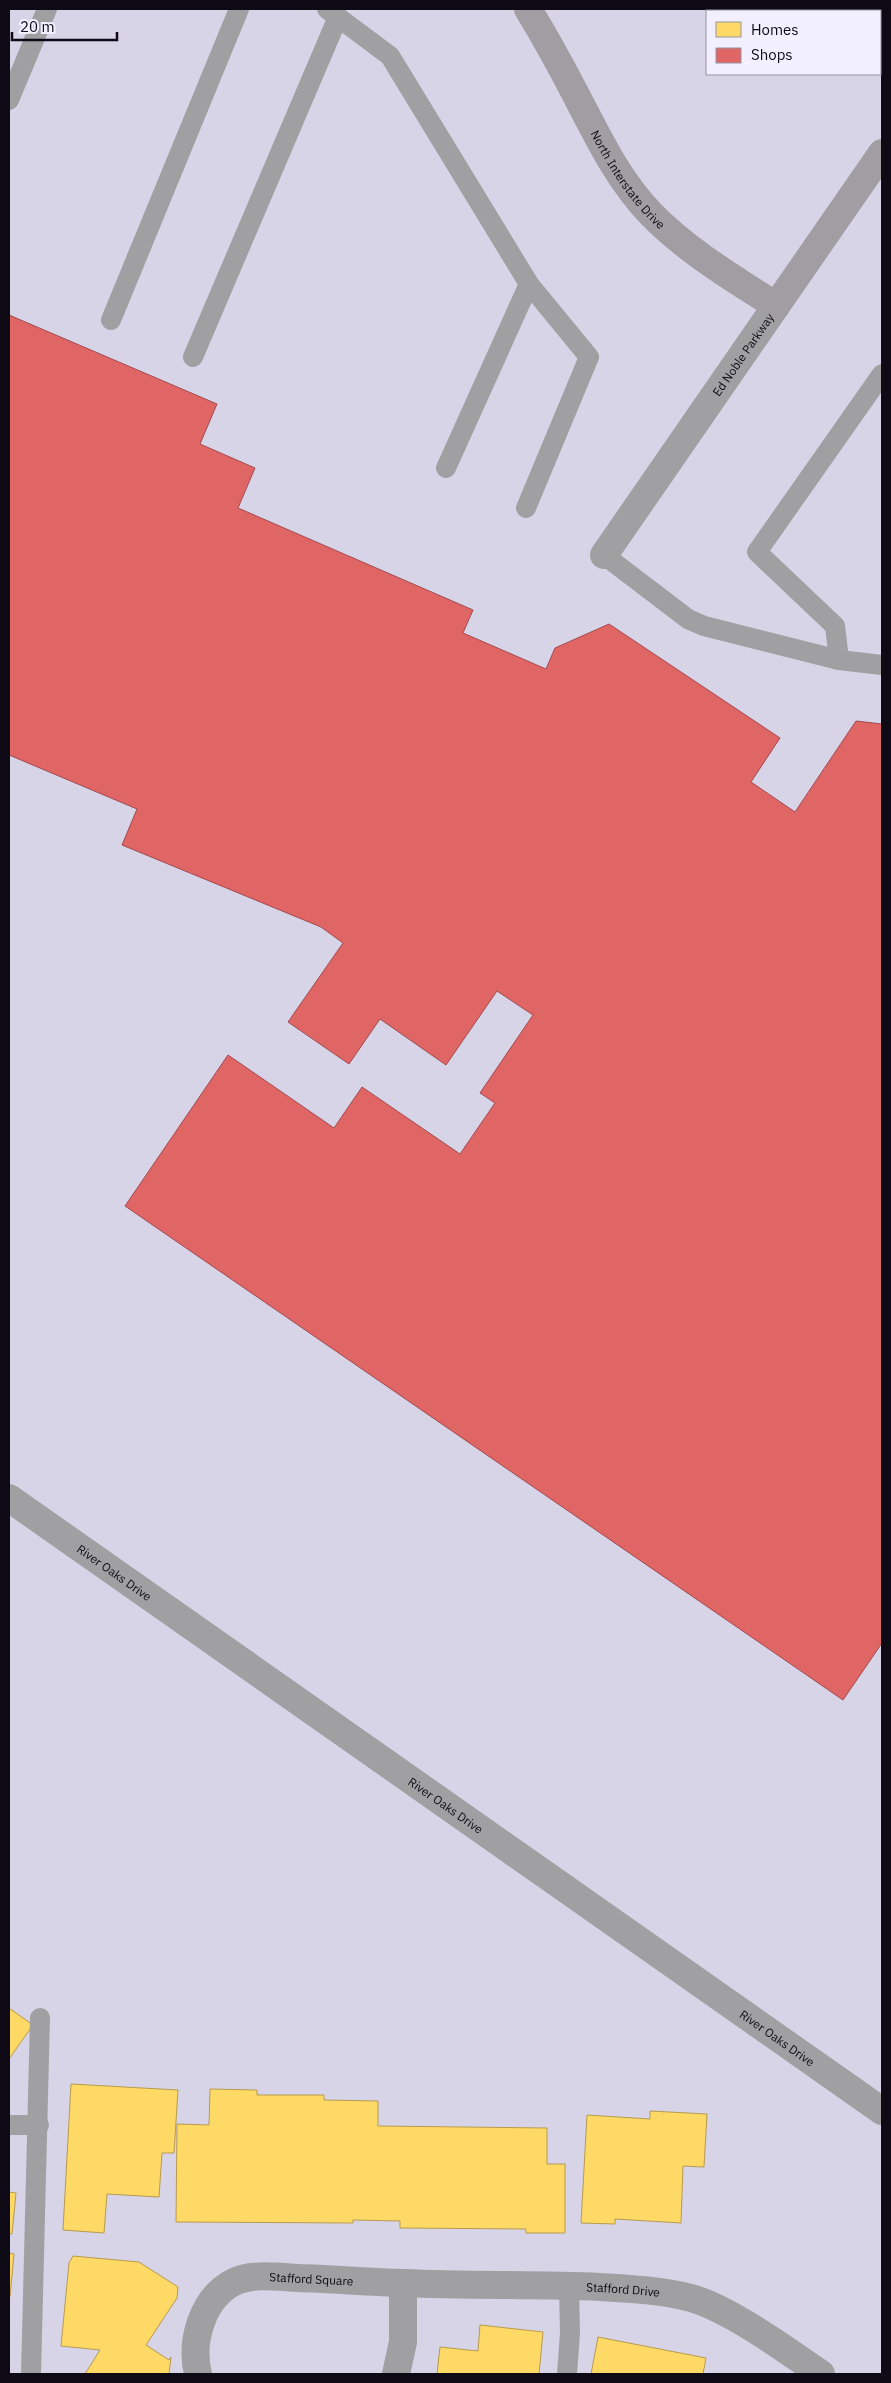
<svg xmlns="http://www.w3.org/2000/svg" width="891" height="2383" font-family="'IBM Plex Sans',sans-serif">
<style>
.homes{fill:#ffd966;stroke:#b69b4e}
.shops{fill:#e06666;stroke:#a14a4e}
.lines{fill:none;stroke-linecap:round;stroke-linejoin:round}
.service{stroke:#a09fa1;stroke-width:20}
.minor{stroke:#a09fa1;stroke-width:28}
.tertiary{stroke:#a09fa1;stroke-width:28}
.secondary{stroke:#a09ea2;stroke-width:28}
.primary{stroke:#9a989c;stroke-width:28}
.labels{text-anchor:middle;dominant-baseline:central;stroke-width:5;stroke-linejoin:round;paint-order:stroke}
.street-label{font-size:12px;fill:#0d0a16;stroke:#f2f0ff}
</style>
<rect width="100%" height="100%" fill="#d8d4e8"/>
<!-- homes -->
<g class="homes">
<polygon points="9,2008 33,2025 9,2059"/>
<polygon points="71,2084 178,2090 174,2153 162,2153 159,2197 107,2194 104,2233 63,2230"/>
<polygon points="210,2089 257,2090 257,2095 324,2095 324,2100 378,2101 378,2126 547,2128 547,2164 565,2164 565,2233 526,2233 526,2229 400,2228 400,2221 353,2220 353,2223 176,2222 177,2124 209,2125"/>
<polygon points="650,2111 707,2114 704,2167 683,2166 681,2223 615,2219 615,2224 581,2223 587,2115 650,2119"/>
<polygon points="9,2192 16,2193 12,2234 9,2234"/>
<polygon points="9,2253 14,2254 10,2297 9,2297"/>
<polygon points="73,2256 139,2262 178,2287 177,2298 146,2345 169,2360 171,2357 169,2374 85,2374 100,2350 61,2346 69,2263"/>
<polygon points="480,2325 543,2332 539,2374 437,2374 440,2347 478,2351"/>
<polygon points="598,2337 706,2358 703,2374 591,2374"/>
</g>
<!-- shops -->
<polygon class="shops" points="9,315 217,404 200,444 255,468 238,508 473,610 463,633 546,669 555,648 609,624 780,738 751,782 795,812 856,721 882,724 882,1643 843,1700 125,1206 228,1055 334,1128 362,1087 460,1154 495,1103 480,1093 533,1015 497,991 446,1065 380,1019 349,1064 288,1022 343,943 321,927 122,845 137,809 9,755"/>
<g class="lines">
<!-- service -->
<g class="service">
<polyline points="327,9 390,56 529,284 589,357 526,508"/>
<polyline points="9,100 47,9"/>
<polyline points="111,320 239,9"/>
<polyline points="193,357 338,17"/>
<polyline points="446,468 529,284"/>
<polyline points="604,555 688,619 704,626 839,660 882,665"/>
<polyline points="839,660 835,626 757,552 882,374"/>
<polyline points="9,2125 39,2125"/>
<polyline points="31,2374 40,2018"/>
<polyline points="567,2374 570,2333 569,2286"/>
</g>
<!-- minor -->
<g class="minor">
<path id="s1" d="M198 2374C190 2342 202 2298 234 2282 252 2273 278 2277 298 2278 333 2279 368 2282 404 2283 469 2286 535 2284 600 2287 630 2289 661 2290 691 2298 728 2308 788 2351 821 2374"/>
<polyline points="396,2374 403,2342 403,2283"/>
</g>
<!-- tertiary -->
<g class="tertiary">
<path id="s2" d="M604 555 776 306"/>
<path id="s3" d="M9 1498 882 2111"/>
</g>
<!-- secondary -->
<path class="secondary" id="s4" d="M528 9C545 37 561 66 576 95 598 137 618 180 651 214 687 251 733 278 776 306L882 153"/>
<!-- primary -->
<polyline class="primary" points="865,9 869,11"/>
</g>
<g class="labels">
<!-- street labels -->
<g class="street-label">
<text stroke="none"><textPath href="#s4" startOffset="198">North Interstate Drive</textPath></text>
<text stroke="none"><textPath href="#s2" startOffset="244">Ed Noble Parkway</textPath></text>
<text stroke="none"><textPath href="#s3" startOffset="129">River Oaks Drive</textPath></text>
<text stroke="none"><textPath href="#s3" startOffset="534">River Oaks Drive</textPath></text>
<text stroke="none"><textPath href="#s3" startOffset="939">River Oaks Drive</textPath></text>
<text stroke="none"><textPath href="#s1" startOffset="184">Stafford Square</textPath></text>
<text stroke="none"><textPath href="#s1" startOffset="496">Stafford Drive</textPath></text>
</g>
</g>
<!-- border -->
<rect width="891" height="2383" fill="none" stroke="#0d0a16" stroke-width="20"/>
<!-- legend -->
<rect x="706" y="10" width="175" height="65" fill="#f2f0ff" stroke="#9694a2"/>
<rect x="716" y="22" width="25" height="15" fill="#ffd966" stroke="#9694a2"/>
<text x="751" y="35" font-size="15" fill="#0d0a16">Homes</text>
<rect x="716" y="48" width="25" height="15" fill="#e06666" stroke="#9694a2"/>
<text x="751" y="60" font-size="15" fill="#0d0a16">Shops</text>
<!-- scale -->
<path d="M12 32v8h105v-8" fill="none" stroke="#0d0a16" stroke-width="2.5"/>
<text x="20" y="32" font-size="15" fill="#0d0a16" stroke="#f2f0ff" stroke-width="4" paint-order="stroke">20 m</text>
</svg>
